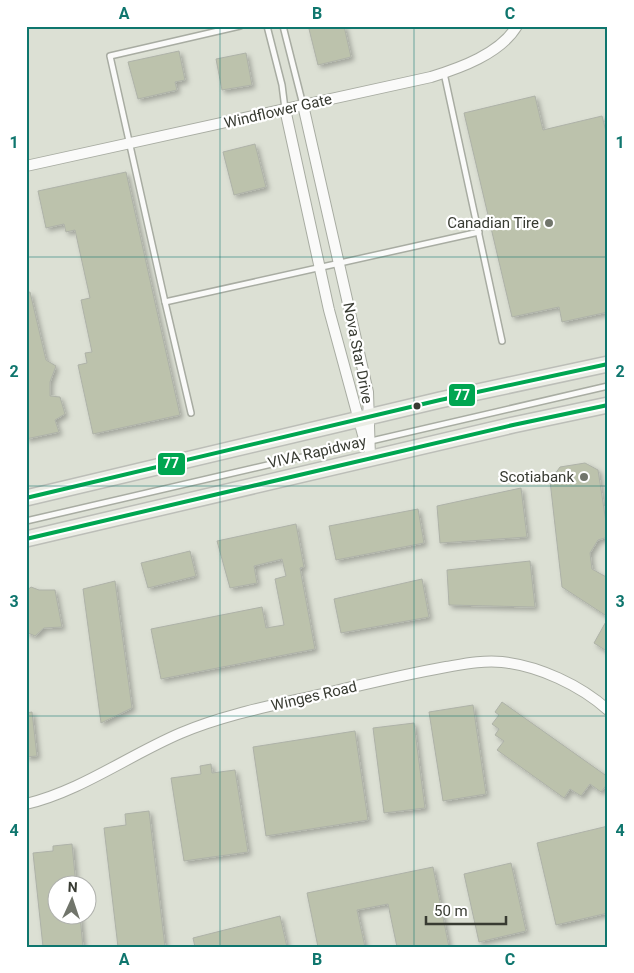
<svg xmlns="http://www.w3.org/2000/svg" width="634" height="973" font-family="Roboto,sans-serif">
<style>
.building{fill:#bcc2ac;stroke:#aeb2a8;filter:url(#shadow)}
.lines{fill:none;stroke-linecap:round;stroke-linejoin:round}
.lane-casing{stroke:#a8aca2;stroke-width:8}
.street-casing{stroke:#a8aca2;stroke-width:12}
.primary-casing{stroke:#bcbeb8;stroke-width:18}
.lane{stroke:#fafaf9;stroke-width:5}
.street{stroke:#fafaf9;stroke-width:10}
.primary{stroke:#eaece4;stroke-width:15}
.bus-1-casing{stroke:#fff;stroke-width:8}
.bus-1{stroke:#00a651;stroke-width:4}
.grid{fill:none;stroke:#0f766e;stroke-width:1;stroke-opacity:0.55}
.poi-dot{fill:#71756b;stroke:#fff;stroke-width:2}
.bus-dot{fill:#383b32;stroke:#fff;stroke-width:2}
.labels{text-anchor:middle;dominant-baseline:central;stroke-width:4.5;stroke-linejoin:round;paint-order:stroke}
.street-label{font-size:15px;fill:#383b32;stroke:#fff}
.poi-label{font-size:15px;fill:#383b32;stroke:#fff;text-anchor:end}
.line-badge{stroke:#fff;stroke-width:2}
.badge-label{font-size:14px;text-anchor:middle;font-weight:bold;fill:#fff}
.neatline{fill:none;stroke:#0f766e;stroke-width:2}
.grid-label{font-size:16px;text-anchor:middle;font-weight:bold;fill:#0f766e}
</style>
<defs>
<filter id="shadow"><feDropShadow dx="3" dy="3" stdDeviation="2.5" flood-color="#0004"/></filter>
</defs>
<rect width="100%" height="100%" fill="#dce0d4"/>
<!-- building -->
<g class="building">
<polygon points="322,26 344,26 351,57 318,65 309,29"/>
<polygon points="179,51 185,80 175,82 177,90 138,99 128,62"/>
<polygon points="246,53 252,85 222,90 216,59"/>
<polygon points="535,96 543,130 602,116 608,139 608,312 562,322 559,307 512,317 464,113"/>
<polygon points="255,144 266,187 234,195 223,152"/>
<polygon points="126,172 180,415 93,434 78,365 87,363 85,353 92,352 81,300 90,298 75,230 66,232 64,224 46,228 38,191"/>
<polygon points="30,292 46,360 56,366 50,382 50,396 60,397 65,414 55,420 59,432 26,439 26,293"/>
<polygon points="585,463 598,470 608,535 608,537 598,540 590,553 592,569 608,578 608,617 562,587 550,481 560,467"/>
<polygon points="521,488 527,537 440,543 437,506"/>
<polygon points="418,509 424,543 336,560 329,526"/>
<polygon points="296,524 304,567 300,568 315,649 161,679 151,629 262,607 266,628 284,625 275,579 286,576 282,559 254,566 257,583 230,588 217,541"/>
<polygon points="190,551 196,576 148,588 141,563"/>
<polygon points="530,561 535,607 449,605 447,570"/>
<polygon points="422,579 429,617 341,633 334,599"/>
<polygon points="115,581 132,708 101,723 83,589"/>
<polygon points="31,587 39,590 55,590 62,627 44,628 35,636 26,632 26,591"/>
<polygon points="608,618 608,652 594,643"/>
<polygon points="502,702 608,777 608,783 601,792 590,784 581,796 570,789 564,798 497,750 504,741 495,735 499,729 492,724 499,715 495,712"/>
<polygon points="473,705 486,794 443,801 429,712"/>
<polygon points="32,712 37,756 26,757 26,713"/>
<polygon points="414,723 425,808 384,813 373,728"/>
<polygon points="355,731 368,820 266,836 253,747"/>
<polygon points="211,764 212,773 235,770 248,852 184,861 171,778 201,774 200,766"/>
<polygon points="149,811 165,947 118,947 104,828 126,825 125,814"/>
<polygon points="608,826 608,913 556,925 537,843"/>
<polygon points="72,844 76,886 58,886 58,916 80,916 83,947 43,947 33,853 53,851 53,846"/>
<polygon points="511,863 526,931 479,942 464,874"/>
<polygon points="433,867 449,947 397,947 388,904 357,910 365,947 318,947 307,893"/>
<polygon points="280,916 287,947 195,947 193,938"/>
</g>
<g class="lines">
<defs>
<g id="lane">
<polyline points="240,26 110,56 165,302 479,232"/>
<polyline points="267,26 282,85 285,109"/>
<polyline points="283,26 303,105"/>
<polyline points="444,73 502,341"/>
<polyline points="165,302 191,413"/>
<polyline points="26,521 608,386"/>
</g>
<g id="street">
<polyline points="303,105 368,392 370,458"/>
<polyline points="285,109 329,310 366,446"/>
<path d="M26 166 431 77C460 68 500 54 517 26"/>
<path d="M26 804C81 791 129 755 181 733 228 713 281 704 331 692 369 683 407 674 446 667 464 664 483 660 502 662 539 666 580 685 608 710"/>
</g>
<g id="primary">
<polyline points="26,498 440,400 608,364"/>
<polyline points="26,539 513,425 608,405"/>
</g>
</defs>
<!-- lane casing -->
<use href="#lane" class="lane-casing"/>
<!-- street casing -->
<use href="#street" class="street-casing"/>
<!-- primary casing -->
<use href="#primary" class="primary-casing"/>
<!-- lane -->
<use href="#lane" class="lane"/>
<!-- street -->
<use href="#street" class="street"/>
<!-- primary -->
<use href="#primary" class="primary"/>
<defs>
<g id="bus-1">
<polyline points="26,498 440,400 608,364"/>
<polyline points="26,539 513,425 608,405"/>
</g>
</defs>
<!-- bus-1 casing -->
<use href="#bus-1" class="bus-1-casing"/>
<!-- bus-1 -->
<use href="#bus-1" class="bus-1"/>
</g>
<!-- grid -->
<path class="grid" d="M220 26V947M414 26V947M26 257H608M26 486H608M26 716H608"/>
<!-- markers -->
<g class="poi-dot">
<circle cx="549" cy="223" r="5"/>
<circle cx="584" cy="477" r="5"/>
</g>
<circle class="bus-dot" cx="417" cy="406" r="4.5"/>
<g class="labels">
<!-- street labels -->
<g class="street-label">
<text transform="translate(278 111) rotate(-13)">Windflower Gate</text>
<text transform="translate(358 353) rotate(79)">Nova Star Drive</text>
<text transform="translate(317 452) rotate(-13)">VIVA Rapidway</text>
<text transform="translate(314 696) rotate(-13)">Winges Road</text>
</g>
<!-- poi labels -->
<g class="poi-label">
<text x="539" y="223">Canadian Tire</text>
<text x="574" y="477">Scotiabank</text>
</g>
</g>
<g class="line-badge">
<rect x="448" y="383" width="28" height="24" rx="5" fill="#00a651"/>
<rect x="157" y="452" width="29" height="24" rx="5" fill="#00a651"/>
</g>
<g class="badge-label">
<text x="462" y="400">77</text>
<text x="171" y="468">77</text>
</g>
<!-- border -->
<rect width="634" height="973" fill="none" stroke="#ffffff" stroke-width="55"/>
<!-- north arrow -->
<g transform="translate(72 900) rotate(3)"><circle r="24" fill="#ffffff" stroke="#afb1ad"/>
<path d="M0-4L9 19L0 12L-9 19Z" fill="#71756b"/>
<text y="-8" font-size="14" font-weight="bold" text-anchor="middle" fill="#383b32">N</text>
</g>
<!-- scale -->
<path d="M426 916v8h80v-8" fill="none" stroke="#383b32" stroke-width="2.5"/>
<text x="434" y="916" font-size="15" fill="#383b32" stroke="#ffffff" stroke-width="4" paint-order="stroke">50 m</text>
<rect x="28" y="28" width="578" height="918" class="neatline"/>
<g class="grid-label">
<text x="124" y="19">A</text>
<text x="317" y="19">B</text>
<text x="510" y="19">C</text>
<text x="14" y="148">1</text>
<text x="620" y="148">1</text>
<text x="14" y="377">2</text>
<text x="620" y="377">2</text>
<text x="14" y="607">3</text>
<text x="620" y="607">3</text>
<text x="14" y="836">4</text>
<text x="620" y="836">4</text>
<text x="124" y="965">A</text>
<text x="317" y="965">B</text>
<text x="510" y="965">C</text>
</g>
</svg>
